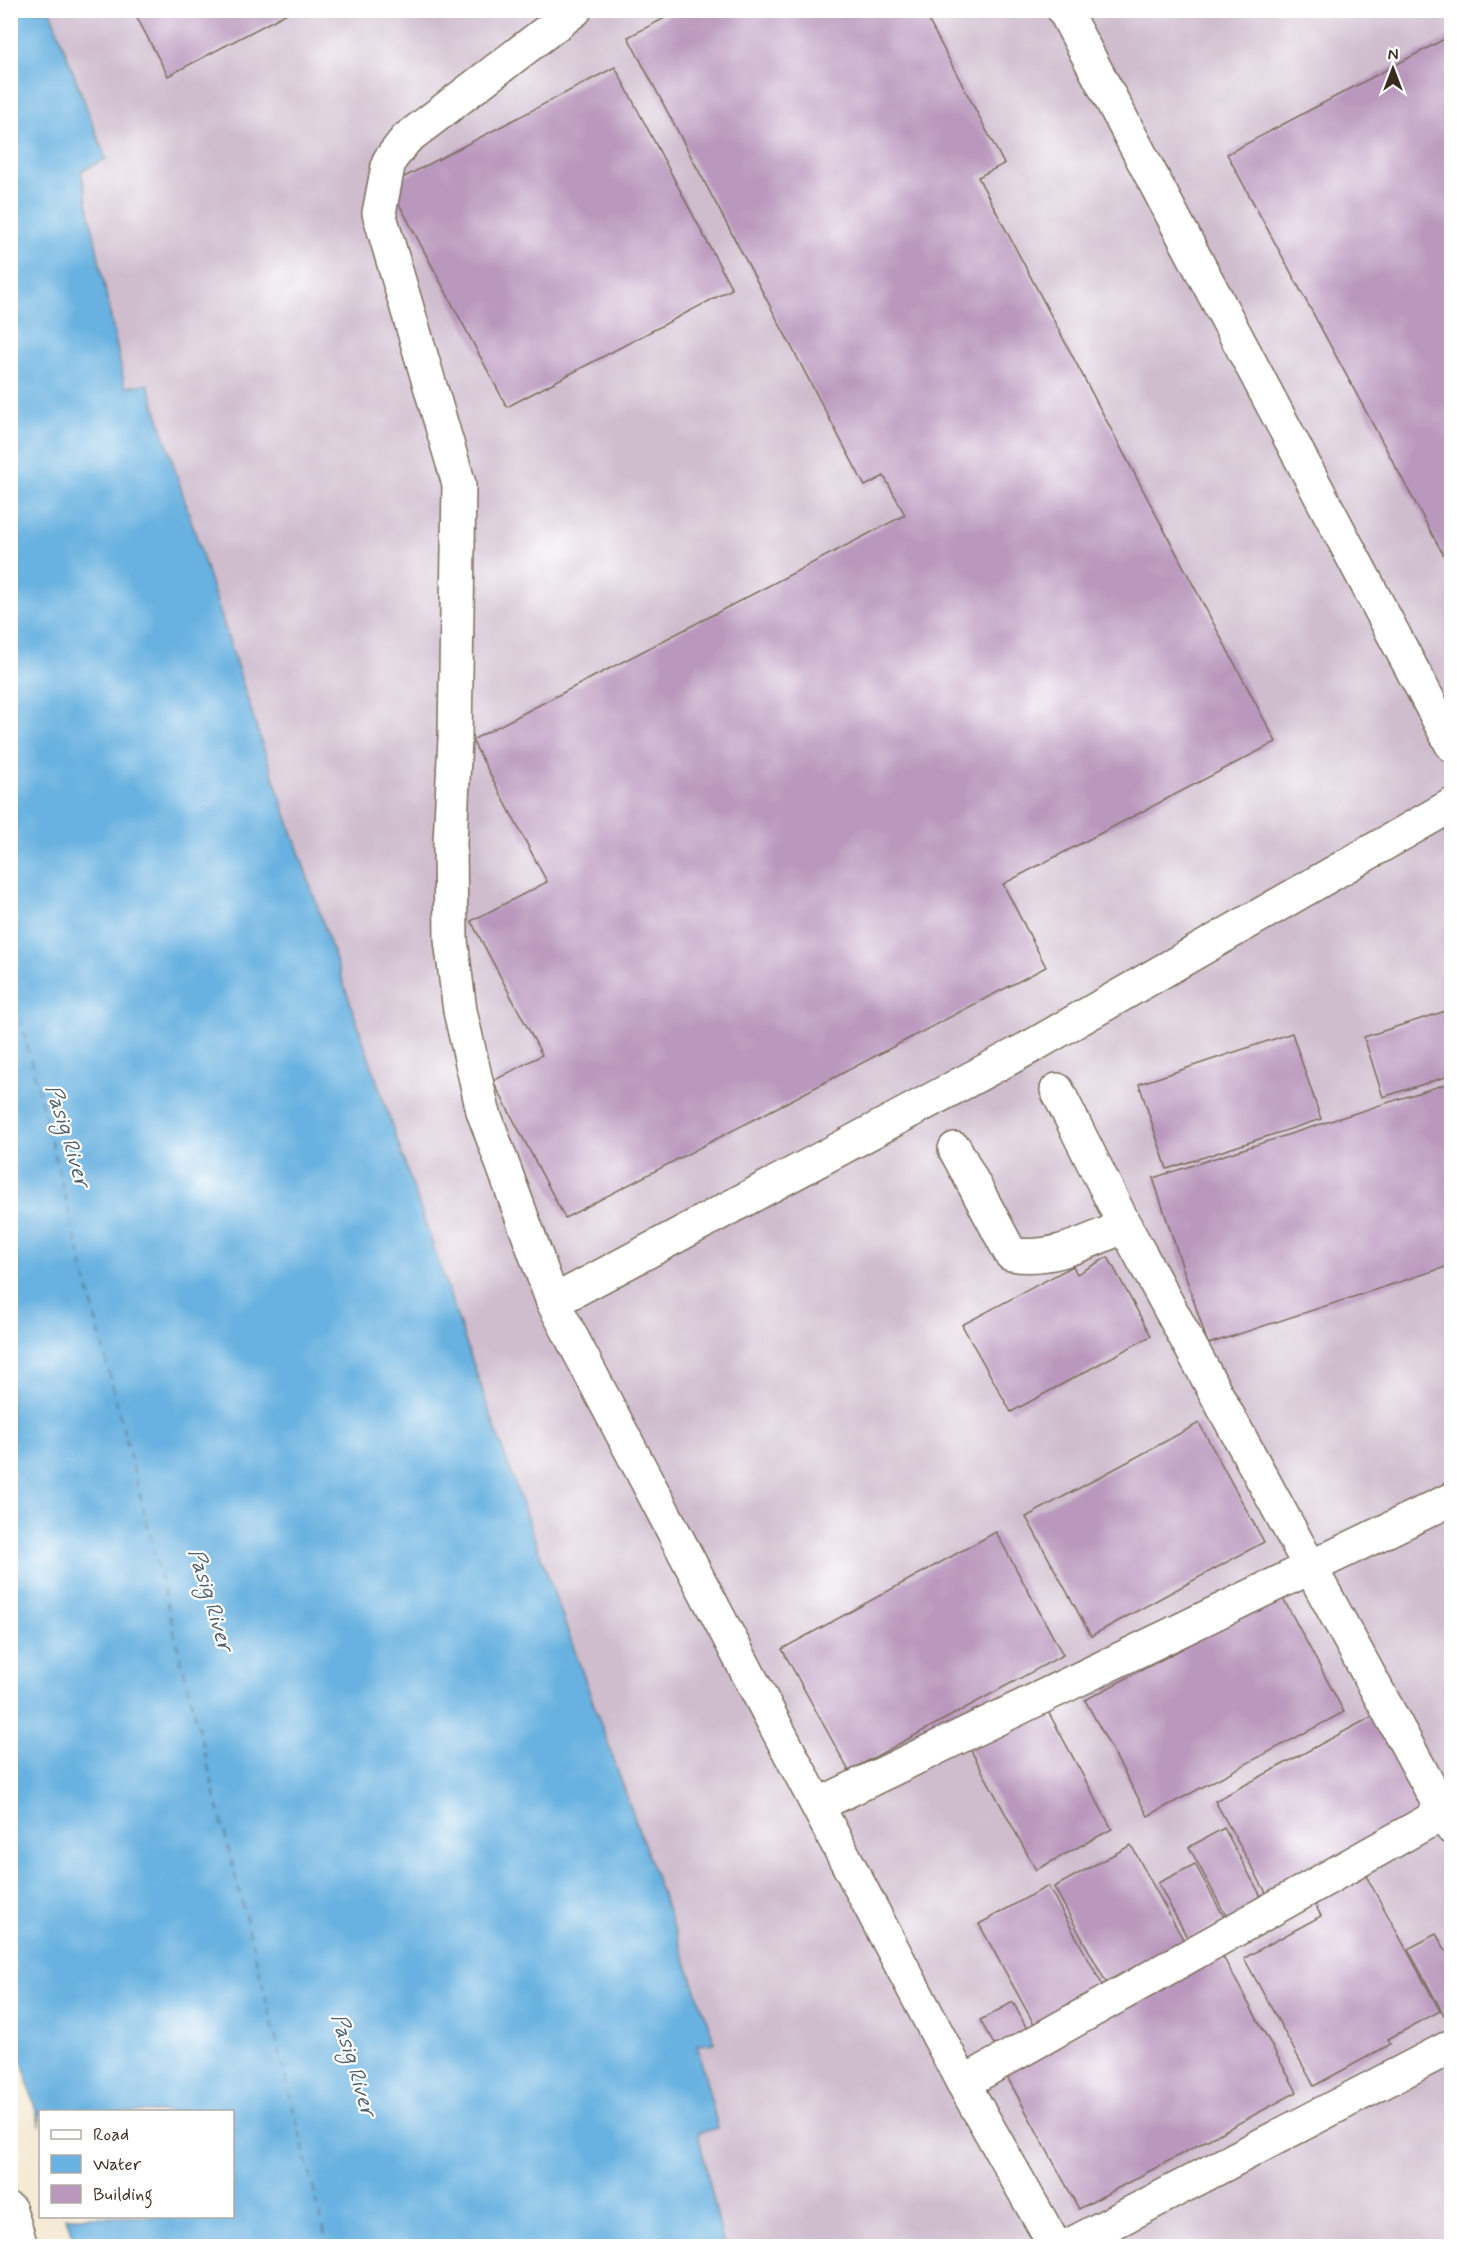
<svg xmlns="http://www.w3.org/2000/svg" width="1462" height="2257" font-family="Mynerve,sans-serif">
<style>
.industrial{fill:#cfbdce}
.water{fill:#68b1e0;stroke:#526e7f;stroke-width:1.5}
.lines{fill:none;stroke-linecap:round;stroke-linejoin:round}
.ferry{stroke:#4d606c;stroke-width:1.5;stroke-dasharray:8 6;stroke-linecap:butt}
.building{fill:#ba98bd}
.minor-casing{stroke:#7c6d5e;stroke-width:36}
.minor{stroke:#fff;stroke-width:33}
.labels{text-anchor:middle;dominant-baseline:central;stroke-width:4.5;stroke-linejoin:round;paint-order:stroke}
.water-label{font-size:22px;font-style:italic;fill:#4d606c;stroke:#fff}
</style>
<rect width="100%" height="100%" fill="#fff"/>
<filter id="ink" filterUnits="userSpaceOnUse"><feTurbulence type="fractalNoise" baseFrequency=".0167" numOctaves="2"/><feDisplacementMap in="SourceGraphic" scale="12" xChannelSelector="R" yChannelSelector="G"/><feConvolveMatrix kernelMatrix="1 2 1 2 8 2 1 2 1" color-interpolation-filters="sRGB"/></filter>
<filter id="wash" filterUnits="userSpaceOnUse"><feTurbulence type="fractalNoise" baseFrequency=".008" numOctaves="4" result="noise"/><feDisplacementMap in="SourceGraphic" scale="24" xChannelSelector="R" yChannelSelector="G"/><feGaussianBlur stdDeviation="1.35" result="paint"/><feColorMatrix in="noise" values="0 0 0 0 0 0 0 0 0 0 0 0 0 0 0 0 0 1.4 0 .05"/><feComposite in="paint" operator="in"/></filter>
<g filter="url(#wash)">
<rect width="100%" height="100%" fill="#f5ead5"/>
<!-- industrial -->
<polygon class="industrial" points="50,11 1451,11 1451,2246 724,2246 698,2133 718,2127 697,2045 715,2042 495,1428 256,726 148,385 125,388 81,170 106,159"/>
<!-- water -->
<polygon class="water" points="50,11 106,159 81,171 125,387 148,384 256,726 495,1428 715,2043 697,2045 718,2128 698,2133 724,2246 75,2246 66,2217 232,2216 232,2112 40,2112 40,2126 11,2021 10,11"/>
<g class="lines">
<!-- ferry -->
<polyline class="ferry" points="10,977 328,2246"/>
</g>
<g id="blocks">
<!-- building -->
<g class="building">
<polygon points="133,10 293,10 168,76"/>
<polygon points="680,10 923,10 1004,164 978,177 1276,742 1003,884 1046,967 565,1218 493,1081 542,1055 471,921 547,882 472,740 905,515 884,476 865,486 628,37"/>
<polygon points="1452,35 1452,571 1227,154"/>
<polygon points="615,67 732,289 507,407 389,185"/>
<polygon points="1452,1009 1452,1075 1383,1097 1364,1037"/>
<polygon points="1292,1033 1321,1119 1167,1169 1139,1084"/>
<polygon points="1452,1082 1452,1265 1208,1344 1153,1178"/>
<polygon points="1108,1257 1151,1336 1011,1412 962,1325 1073,1266 1077,1274"/>
<polygon points="1199,1423 1264,1542 1091,1636 1026,1517"/>
<polygon points="996,1532 1063,1655 849,1771 782,1649"/>
<polygon points="1282,1596 1344,1712 1148,1816 1085,1700"/>
<polygon points="1044,1704 1112,1829 1036,1870 968,1745"/>
<polygon points="1373,1716 1424,1811 1268,1896 1215,1801"/>
<polygon points="1224,1828 1264,1902 1229,1921 1189,1847"/>
<polygon points="1131,1845 1184,1941 1106,1982 1054,1887"/>
<polygon points="1195,1864 1225,1919 1188,1939 1158,1883"/>
<polygon points="1364,1872 1440,2011 1388,2039 1391,2044 1314,2086 1244,1958 1321,1916 1313,1900"/>
<polygon points="1048,1886 1103,1986 1034,2024 979,1924"/>
<polygon points="1436,1934 1452,1961 1452,2011 1444,2015 1408,1949"/>
<polygon points="1222,1955 1297,2092 1079,2209 1005,2073"/>
<polygon points="1013,2002 1027,2029 995,2046 980,2020"/>
</g>
</g>
</g>
<g filter="url(#ink)">
<use href="#blocks" fill-opacity="0" stroke="#7c6d5e" stroke-width="1.5"/>
<g class="lines">
<defs>
<g id="minor">
<polyline points="575,10 406,139 389,161 379,213 459,484 455,738 450,843 451,940 460,1011 483,1111 553,1302 963,2083 1055,2246"/>
<polyline points="1064,10 1452,745"/>
<polyline points="1057,1090 1125,1226 1452,1828"/>
<path d="M955 1149 1011 1254C1053 1261 1086 1242 1125 1226"/>
<polyline points="553,1302 1034,1045 1452,805"/>
<polyline points="818,1805 1452,1499"/>
<polyline points="963,2083 1443,1813"/>
<polyline points="10,2210 21,2246"/>
<polyline points="1068,2246 1452,2046"/>
</g>
</defs>
<!-- minor casing -->
<use href="#minor" class="minor-casing"/>
<!-- minor -->
<use href="#minor" class="minor"/>
</g>
</g>
<g class="labels">
<!-- water labels -->
<g class="water-label">
<text transform="translate(67 1136) rotate(73)">Pasig River</text>
<text transform="translate(210 1600) rotate(73)">Pasig River</text>
<text transform="translate(353 2065) rotate(73)">Pasig River</text>
</g>
</g>
<!-- margin -->
<rect width="1462" height="2257" fill="none" stroke="#fff" stroke-width="36"/>
<!-- legend -->
<rect x="39" y="2110" width="195" height="108" fill="#ffffff" stroke="#b1aaa5" stroke-width="1.5"/>
<rect x="51" y="2130" width="30" height="9" fill="#ffffff" stroke="#b1aaa5" stroke-width="1.5"/>
<text x="93" y="2140" font-size="18" fill="#3b2a1e">Road</text>
<rect x="51" y="2155" width="30" height="18" fill="#68b1e0" stroke="#b1aaa5" stroke-width="1.5"/>
<text x="93" y="2170" font-size="18" fill="#3b2a1e">Water</text>
<rect x="51" y="2185" width="30" height="18" fill="#ba98bd" stroke="#b1aaa5" stroke-width="1.5"/>
<text x="93" y="2200" font-size="18" fill="#3b2a1e">Building</text>
<!-- north arrow -->
<g transform="translate(1393 69)" stroke="#ffffff" stroke-width="4.5" paint-order="stroke">
<path d="M0-4.5L10 22L0 15L-10 22Z" fill="#3b2a1e"/>
<text y="-9" font-size="16" font-weight="bold" text-anchor="middle" fill="#3b2a1e">N</text>
</g>
</svg>
